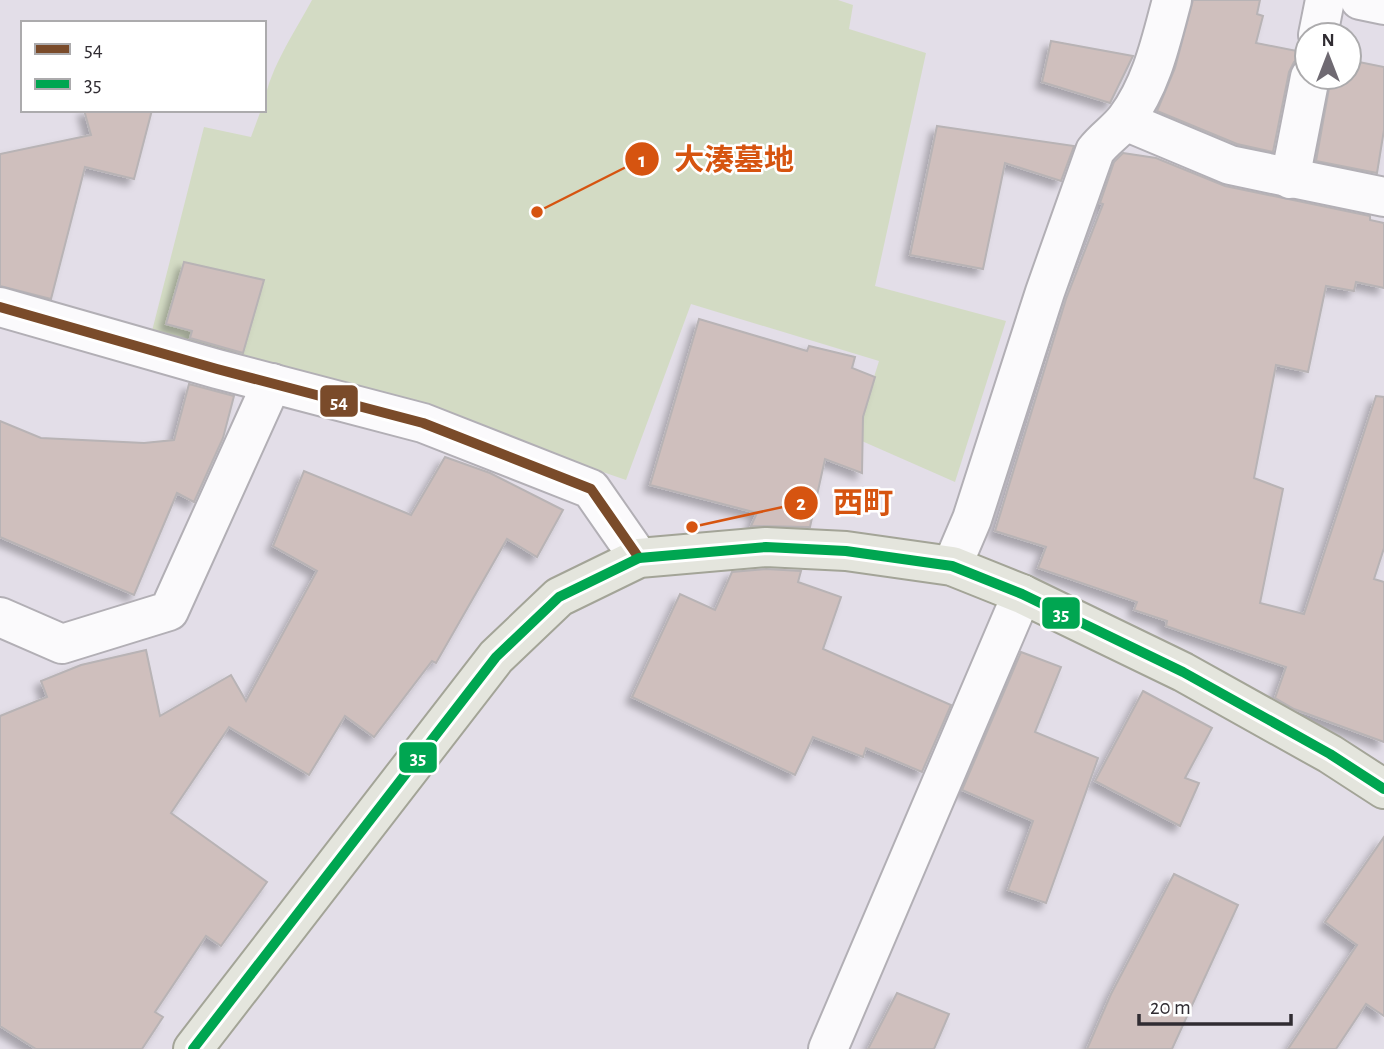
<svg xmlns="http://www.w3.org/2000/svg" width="1384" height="1049" font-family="'Alegreya Sans','Noto Sans JP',sans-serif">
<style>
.green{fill:#d3dbc4}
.building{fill:#cfbfbd;stroke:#b8b3b5;stroke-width:2;filter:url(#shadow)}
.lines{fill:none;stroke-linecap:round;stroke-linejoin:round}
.minor-casing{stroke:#b2afb5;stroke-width:42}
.major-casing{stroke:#a3a497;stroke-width:42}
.minor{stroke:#fbfafc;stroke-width:38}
.major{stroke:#e4e5dd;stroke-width:38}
.bus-1-casing{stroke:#fff;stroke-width:16}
.bus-2-casing{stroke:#fff;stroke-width:16}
.bus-1{stroke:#7a4b2a;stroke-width:10}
.bus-2{stroke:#00a651;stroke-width:10}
.leader{fill:none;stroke:#d65410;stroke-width:2.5}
.callout-dot{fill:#d65410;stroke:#fff;stroke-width:2.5}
.mark-label{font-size:21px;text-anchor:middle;font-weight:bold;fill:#fff}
.callout-label{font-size:30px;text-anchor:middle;font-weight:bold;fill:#d65410;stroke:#fff;stroke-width:5;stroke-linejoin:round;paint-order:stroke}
.line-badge{stroke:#fff;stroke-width:2.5}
.badge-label{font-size:19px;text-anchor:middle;font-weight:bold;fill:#fff}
</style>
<defs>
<filter id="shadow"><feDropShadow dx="-6" dy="6" stdDeviation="3.5" flood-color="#0004"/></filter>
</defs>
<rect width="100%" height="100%" fill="#e3dee8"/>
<!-- green -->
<path class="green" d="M312 0H838L853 5 849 29 926 53 875 286 1006 321 955 482 855 438 879 361 691 304 626 480 441 416 151 335 204 127 251 137 261 110H264C264 77 296 30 312 0Z"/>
<!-- building -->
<g class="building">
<polygon points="1193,0 1260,0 1257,14 1263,16 1256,43 1307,53 1294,62 1289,72 1273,152 1237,144 1157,111 1175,68"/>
<polygon points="1051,41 1133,56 1110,103 1042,82"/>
<polygon points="1349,60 1384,67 1384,130 1377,173 1316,161 1331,77 1349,77"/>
<polygon points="84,110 152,110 134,179 85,167 51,299 0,286 0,154 91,135"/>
<polygon points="937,126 1074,146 1061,181 1005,163 983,269 910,255"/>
<polygon points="1123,153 1156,158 1225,186 1370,216 1370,220 1384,223 1384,288 1356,282 1354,291 1326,286 1308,372 1276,365 1254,478 1283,489 1260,603 1304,614 1376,396 1384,397 1384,548 1374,579 1384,582 1384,742 1294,709 1275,698 1286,667 1166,626 1167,621 1134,610 1137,602 1038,568 1046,547 995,531 1066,299 1103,204 1100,203 1114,162"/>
<polygon points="184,262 264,280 243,353 190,338 192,331 166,324"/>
<polygon points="699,319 807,351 809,346 855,357 852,368 875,377 863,417 862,473 825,459 810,527 751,526 757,513 650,485"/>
<polygon points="189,384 234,396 223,438 194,502 177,493 134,595 0,537 0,421 41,438 144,443 174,440"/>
<polygon points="445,457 490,473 563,510 537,557 507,539 436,663 432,661 374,737 345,716 309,775 229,727 171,813 267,882 221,946 206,936 155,1012 163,1017 142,1049 36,1049 0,1026 0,716 47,697 41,681 81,665 146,650 160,716 231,675 246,701 317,571 273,546 304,471 411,515"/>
<polygon points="766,569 801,571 798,582 841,597 823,649 951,705 922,772 866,748 863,757 813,737 795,775 632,697 680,594 715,610 732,572"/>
<polygon points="1021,652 1061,667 1035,732 1098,758 1046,903 1008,890 1033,821 962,790"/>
<polygon points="1143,691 1212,728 1185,778 1199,783 1180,826 1095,781"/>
<polygon points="1384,837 1384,1016 1366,1004 1336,1049 1288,1049 1357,945 1325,922"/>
<polygon points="1174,874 1238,905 1172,1049 1087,1049 1111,994"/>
<polygon points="897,993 949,1014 934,1049 868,1049"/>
</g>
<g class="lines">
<defs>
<g id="minor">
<polyline points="1360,0 1384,5"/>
<polyline points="1318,35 1325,0"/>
<polyline points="1125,121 1230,165 1384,197"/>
<polyline points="1290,179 1310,77"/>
<polyline points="0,307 217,369 423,423 591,489 639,558"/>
<path d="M952 566 972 519 1045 292 1095 151C1104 139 1117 131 1126 119 1152 84 1161 41 1172 0"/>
<polyline points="0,617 62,644 169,611 272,383"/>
<polyline points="828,1049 1022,594"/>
</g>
<polyline id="major" points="193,1049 496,657 559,597 639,558 766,547 846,551 952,566 1022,594 1183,672 1330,754 1384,789"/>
</defs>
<!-- minor casing -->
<use href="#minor" class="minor-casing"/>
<!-- major casing -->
<use href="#major" class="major-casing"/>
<!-- minor -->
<use href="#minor" class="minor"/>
<!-- major -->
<use href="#major" class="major"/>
<defs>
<polyline id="bus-1" points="0,307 217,369 423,423 591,489 639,558"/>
<polyline id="bus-2" points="193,1049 496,657 559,597 639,558 766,547 846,551 952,566 1022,594 1183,672 1330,754 1384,789"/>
</defs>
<!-- bus-1 casing -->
<use href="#bus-1" class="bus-1-casing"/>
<!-- bus-2 casing -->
<use href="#bus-2" class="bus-2-casing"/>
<!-- bus-1 -->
<use href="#bus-1" class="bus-1"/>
<!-- bus-2 -->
<use href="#bus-2" class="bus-2"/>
</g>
<!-- callouts -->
<path class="leader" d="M537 212L642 159M692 527L801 503"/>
<g class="callout-dot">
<circle cx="537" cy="212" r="7"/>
<circle cx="692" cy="527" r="7"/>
<circle cx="642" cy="159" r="18"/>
<circle cx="801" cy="503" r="18"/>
</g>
<g class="mark-label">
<text x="642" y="167">1</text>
<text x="801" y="510">2</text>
</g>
<g class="callout-label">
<text x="734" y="170">大湊墓地</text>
<text x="863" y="513">西町</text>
</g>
<g class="line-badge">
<rect x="319" y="384" width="40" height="34" rx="7" fill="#7a4b2a"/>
<rect x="1041" y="596" width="40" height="34" rx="7" fill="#00a651"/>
<rect x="398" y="741" width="40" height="33" rx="7" fill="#00a651"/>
</g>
<g class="badge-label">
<text x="339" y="408">54</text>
<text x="1061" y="620">35</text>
<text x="418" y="764">35</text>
</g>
<!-- legend -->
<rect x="21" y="21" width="245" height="91" fill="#ffffff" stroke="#acabad" stroke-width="2"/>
<rect x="35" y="44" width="35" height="10" fill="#7a4b2a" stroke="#acabad" stroke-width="2"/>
<text x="84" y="56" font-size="21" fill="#302c32">54</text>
<rect x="35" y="79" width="35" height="10" fill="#00a651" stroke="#acabad" stroke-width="2"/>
<text x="84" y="91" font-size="21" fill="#302c32">35</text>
<!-- north arrow -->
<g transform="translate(1328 56)"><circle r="33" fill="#ffffff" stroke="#acabad" stroke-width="2"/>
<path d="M0-5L12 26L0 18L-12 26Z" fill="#6f6a72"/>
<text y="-10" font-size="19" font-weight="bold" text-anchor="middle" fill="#302c32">N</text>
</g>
<!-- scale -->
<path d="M1139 1014v10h152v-10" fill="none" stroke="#302c32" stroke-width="3.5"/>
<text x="1150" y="1014" font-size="21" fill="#302c32" stroke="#ffffff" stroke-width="5" paint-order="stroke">20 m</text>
</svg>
